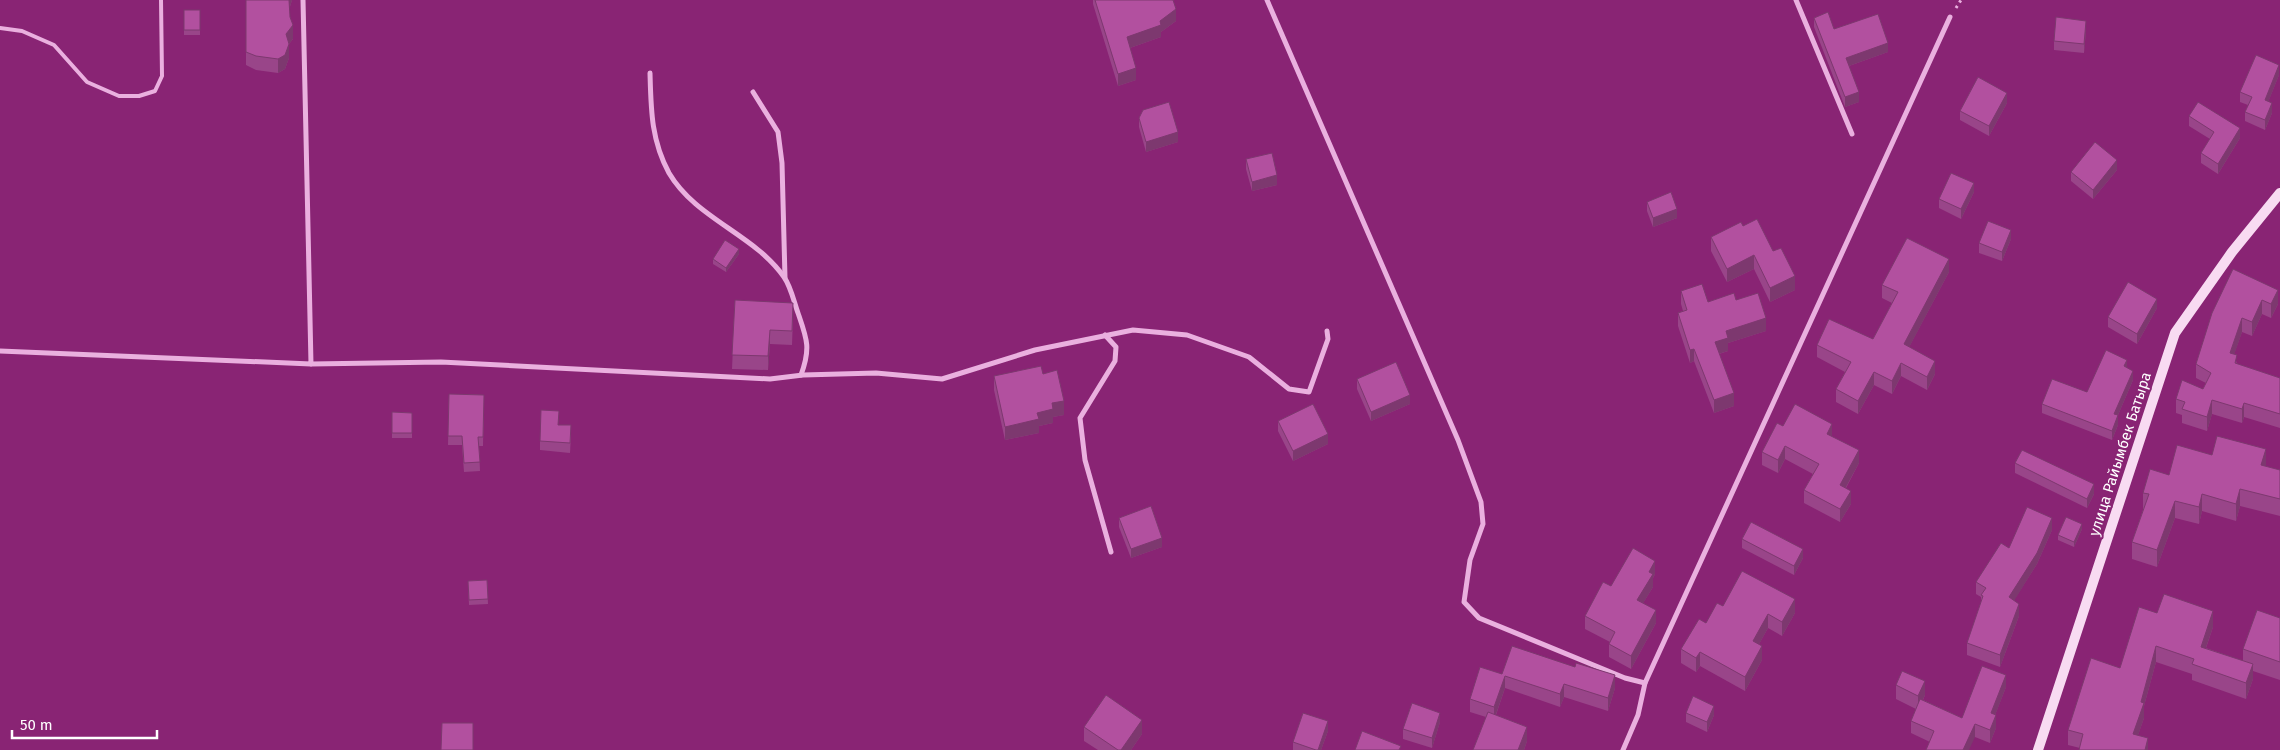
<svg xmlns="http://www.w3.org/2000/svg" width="2280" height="750" font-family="'Fira Sans',sans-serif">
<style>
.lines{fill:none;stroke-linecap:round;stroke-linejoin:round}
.path{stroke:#eab0df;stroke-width:3;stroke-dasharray:2.5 4;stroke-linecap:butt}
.lane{stroke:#eab0df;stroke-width:4}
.street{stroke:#eab0df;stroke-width:5}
.secondary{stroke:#f8dbf2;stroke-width:10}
.wall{fill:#994589}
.shaded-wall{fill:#7d386f}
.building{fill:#b2509f;stroke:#7d386f}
.labels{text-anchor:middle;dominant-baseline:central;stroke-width:4;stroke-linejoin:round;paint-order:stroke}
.street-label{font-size:15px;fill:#fff;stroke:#892474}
</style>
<rect width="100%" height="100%" fill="#892474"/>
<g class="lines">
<!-- path -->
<polyline class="path" points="1956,8 1961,0"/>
<!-- lane -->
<polyline class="lane" points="0,28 22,31 54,45 87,82 119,96 139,96 155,91 162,76 161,0"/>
<!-- street -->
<g class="street">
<polyline points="1267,0 1458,440 1481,502 1483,524 1470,560 1464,602 1479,618 1625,678 1645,683"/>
<polyline points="1796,0 1852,134"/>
<path d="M650 73C651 109 651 140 669 173 696 219 754 234 784 277 791 287 794 302 798 313 807 339 811 348 801 375"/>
<polyline points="753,92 778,132 782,163 785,278"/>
<polyline points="1105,335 1116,347 1115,361 1080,418 1085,460 1111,552"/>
<polyline points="0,351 311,364 303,0"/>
<polyline points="311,364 441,362 770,379 803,375 876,373 942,379 1035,350 1133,330 1187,335 1249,357 1289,389 1309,392 1328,339 1327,331"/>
<polyline points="1623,750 1638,715 1645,683 1950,17"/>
</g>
<!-- secondary -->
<polyline class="secondary" points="2038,750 2175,333 2232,252 2280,193"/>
</g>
<!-- wall -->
<g class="wall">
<polygon points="246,0 292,0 289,10 293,39 289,44 289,58 285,69 278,73 256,70 246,65"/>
<polygon points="1093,0 1173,0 1176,21 1161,32 1161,37 1130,48 1136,80 1118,86 1093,4"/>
<rect x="184" y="10" width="16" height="25"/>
<polygon points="1814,18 1834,29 1888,52 1849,66 1859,102 1845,107 1814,27"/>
<polygon points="2086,30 2084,53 2054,50 2054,41"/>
<polygon points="2279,75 2268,102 2272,113 2265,130 2245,121 2245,112 2248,105 2240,102 2240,92"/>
<polygon points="2007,103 1989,136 1960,120 1960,111"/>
<polygon points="2189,116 2240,138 2218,174 2201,163 2201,153 2210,139 2189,126"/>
<polygon points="1139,118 1178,142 1146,152 1139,127"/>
<polygon points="1246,159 1277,185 1252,191 1246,169"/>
<polygon points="2117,170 2093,199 2071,181 2071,172"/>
<polygon points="1974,192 1961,219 1939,208 1939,199"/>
<polygon points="1647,202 1677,218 1653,227 1647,211"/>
<polygon points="1743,226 1773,251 1795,290 1770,302 1754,269 1727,282 1711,251 1711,237"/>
<polygon points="2011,239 2002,261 1979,253 1979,243"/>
<polygon points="739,254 726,272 713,264 713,259"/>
<polygon points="2233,269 2278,304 2271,318 2262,314 2252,336 2242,332 2234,354 2237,364 2280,378 2280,428 2244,417 2242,423 2212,414 2207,431 2182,423 2182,415 2176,413 2176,399 2203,389 2206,383 2196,378 2196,364"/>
<polygon points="1949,272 1909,347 1935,374 1927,390 1901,376 1892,394 1874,385 1858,414 1836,402 1836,389 1845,372 1817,357 1817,345 1873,339 1892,303 1882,298 1882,285"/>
<polygon points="1681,291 1708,302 1736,300 1766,331 1728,343 1728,351 1719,354 1734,406 1714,413 1694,361 1690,363 1678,326 1678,313 1683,311 1681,304"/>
<polygon points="735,300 793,317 792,345 770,344 768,370 732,369"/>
<polygon points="2157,308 2137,344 2108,327 2108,317"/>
<polygon points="2127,368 2133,380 2118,415 2118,425 2112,440 2042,413 2042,404 2087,392"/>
<polygon points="1043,374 1064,415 1053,417 1053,423 1039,426 1039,433 1005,440 994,390 994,376"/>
<polygon points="1357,379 1410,404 1371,421 1357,389"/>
<polygon points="449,394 484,395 483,446 479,446 480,471 464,472 462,445 448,445"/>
<polygon points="392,412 412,413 412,438 392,438"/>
<polygon points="1278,421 1328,444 1293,461 1278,431"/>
<polygon points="558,425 571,435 570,453 540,450 540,441"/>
<polygon points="1783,426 1832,437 1859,463 1846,488 1851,504 1840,522 1804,503 1804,490 1813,474 1785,459 1778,473 1762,465 1762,452"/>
<polygon points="2212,455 2280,470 2280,516 2240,506 2236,521 2202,511 2199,524 2175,518 2157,567 2132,559 2132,542 2143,510 2143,493 2169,475"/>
<polygon points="2015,463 2094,494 2087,508 2015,473"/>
<polygon points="1119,518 1162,547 1131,558 1119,527"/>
<polygon points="2082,529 2074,547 2058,540 2058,535"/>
<polygon points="2052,530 2037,564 2014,600 2019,616 2000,667 1967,655 1967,643 1981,603 1981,597 1976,594 1976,582 2009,548"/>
<polygon points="1742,539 1803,558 1794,575 1742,548"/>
<polygon points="1655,574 1653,578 1653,587 1643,603 1656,623 1631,669 1609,657 1609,644 1610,642 1585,629 1585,616 1611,586"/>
<polygon points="487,580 488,604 469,605 468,581"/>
<polygon points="1723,606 1795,613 1782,636 1768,628 1759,644 1762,660 1745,691 1700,666 1696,672 1681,663 1681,649 1706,623"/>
<polygon points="2157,613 2213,627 2206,648 2243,661 2243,649 2280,618 2280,680 2253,671 2253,679 2246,699 2192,680 2192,674 2156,662 2144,706 2144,718 2138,735 2148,750 2080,748 2068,745 2068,730 2120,668"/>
<polygon points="1502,674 1615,688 1608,711 1564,697 1560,707 1505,688 1496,715 1527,741 1524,750 1473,750 1486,717 1470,712 1470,699"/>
<polygon points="1896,685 1925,695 1923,700 1962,718 2006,687 1995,715 1996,728 1990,743 1975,737 1930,742 1911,733 1911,721 1916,709 1896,699"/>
<polygon points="1686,713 1714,715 1707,732 1686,722"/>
<polygon points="1440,722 1432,748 1403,739 1403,729"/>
<polygon points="1084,727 1142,734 1131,750 1098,750 1084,741"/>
<polygon points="1328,731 1321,750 1293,750 1293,742"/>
</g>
<!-- shaded-wall -->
<g class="shaded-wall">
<polygon points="288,0 292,0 288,13"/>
<polygon points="1176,9 1176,21 1161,32 1161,37 1127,49 1127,37 1160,21"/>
<polygon points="2086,21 2086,30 2084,53 2084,44"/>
<polygon points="293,25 293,39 289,44 289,58 285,69 278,73 278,59 286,34"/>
<polygon points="1888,43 1888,52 1846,67 1846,58"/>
<polygon points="2279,65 2279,75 2265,110 2265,100"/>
<polygon points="1136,68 1136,80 1118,86 1118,74"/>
<polygon points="1859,92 1859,102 1845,107 1845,97"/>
<polygon points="2007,93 2007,103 1989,136 1989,126"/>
<polygon points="2272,103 2272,113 2265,130 2265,120"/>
<polygon points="2240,128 2240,138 2218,174 2218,164"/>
<polygon points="1178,132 1178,142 1146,152 1146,142"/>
<polygon points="2117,160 2117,170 2093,199 2093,190"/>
<polygon points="1277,175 1277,185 1252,191 1252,182"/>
<polygon points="1974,183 1974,192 1961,219 1961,209"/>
<polygon points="1677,209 1677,218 1653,227 1653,218"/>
<polygon points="2011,230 2011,239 2002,261 2002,252"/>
<polygon points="739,249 739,254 726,272 726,268"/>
<polygon points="1754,255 1754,269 1727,282 1727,269"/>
<polygon points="1949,259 1949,272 1904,357 1904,344"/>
<polygon points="1795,276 1795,290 1770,302 1770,288"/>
<polygon points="2278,290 2278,304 2271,318 2271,304"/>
<polygon points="2157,299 2157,308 2137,344 2137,334"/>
<polygon points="2262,300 2262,314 2252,336 2252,322"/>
<polygon points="1766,318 1766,331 1728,343 1728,351 1715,355 1715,342 1726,331"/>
<polygon points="2242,318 2242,332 2230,367 2230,353"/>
<polygon points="770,330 770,344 768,370 768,356"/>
<polygon points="1694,349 1694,361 1690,363 1690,350"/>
<polygon points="2127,360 2127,369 2124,366"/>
<polygon points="1935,361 1935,374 1927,390 1927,377"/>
<polygon points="1901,363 1901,376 1892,394 1892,381"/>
<polygon points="2133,371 2133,380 2118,415 2118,425 2112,440 2112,431 2114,414"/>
<polygon points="1874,372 1874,385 1858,414 1858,401"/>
<polygon points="1734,393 1734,406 1714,413 1714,400"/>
<polygon points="1410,395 1410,404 1371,421 1371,412"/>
<polygon points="2212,400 2212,414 2207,431 2207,417"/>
<polygon points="1064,401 1064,415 1053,417 1053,423 1039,426 1039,433 1005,440 1005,427 1037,413 1052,403"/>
<polygon points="2244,403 2244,417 2242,423 2242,409"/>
<polygon points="1832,424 1832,436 1827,434"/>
<polygon points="1328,434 1328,444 1293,461 1293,451"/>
<polygon points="1785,446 1785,459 1778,473 1778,460"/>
<polygon points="2266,449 2266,466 2261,482 2261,465"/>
<polygon points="1859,450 1859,463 1840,498 1840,485"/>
<polygon points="2094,484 2094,494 2087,508 2087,499"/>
<polygon points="2240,489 2240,506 2236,521 2236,504"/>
<polygon points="1851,491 1851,504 1840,522 1840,509"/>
<polygon points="2202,494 2202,511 2199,524 2199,507"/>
<polygon points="2175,501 2175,518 2157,567 2157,550"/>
<polygon points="2052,518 2052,530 2037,564 2009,609 2009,597"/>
<polygon points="2082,524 2082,529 2074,547 2074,542"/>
<polygon points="1162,538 1162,547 1131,558 1131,549"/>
<polygon points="1803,549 1803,558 1794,575 1794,566"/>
<polygon points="1655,561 1655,574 1653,578 1653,587 1637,613 1637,600 1649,572"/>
<polygon points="1795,599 1795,613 1782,636 1782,622"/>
<polygon points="2019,604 2019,616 2000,667 2000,655"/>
<polygon points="1656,610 1656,623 1631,669 1631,656"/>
<polygon points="2213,611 2213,627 2201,662 2201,647"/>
<polygon points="1768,614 1768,628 1753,655 1753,641"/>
<polygon points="1762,646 1762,660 1745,691 1745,677"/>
<polygon points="2156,646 2156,662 2144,706 2144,718 2133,750 2133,734 2141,702"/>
<polygon points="1700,652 1700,666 1696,672 1696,658"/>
<polygon points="2253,664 2253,679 2246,699 2246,683"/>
<polygon points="1615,675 1615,688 1608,711 1608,698"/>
<polygon points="2006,675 2006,687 1991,726 1991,713"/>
<polygon points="1505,676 1505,688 1494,720 1494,707"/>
<polygon points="1925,681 1925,695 1918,710 1918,696"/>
<polygon points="1564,684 1564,697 1560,707 1560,694"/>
<polygon points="1714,706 1714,715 1707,732 1707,722"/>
<polygon points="1440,713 1440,722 1432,748 1432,738"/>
<polygon points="1996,715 1996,728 1990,743 1990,730"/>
<polygon points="1142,720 1142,734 1131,750 1121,750"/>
<polygon points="1328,721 1328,731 1321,750 1318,750"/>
<polygon points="1975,724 1975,737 1969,750 1963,750"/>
<polygon points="1527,727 1527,741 1524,750 1518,750"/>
<polygon points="2148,738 2148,750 2145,750"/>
</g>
<!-- building -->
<g class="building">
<polygon points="246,0 289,0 290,17 293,25 286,34 289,44 285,55 278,59 256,56 246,52"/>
<polygon points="1095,0 1173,0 1176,9 1160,21 1161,25 1127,37 1136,68 1118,74"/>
<rect x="184" y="10" width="16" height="20"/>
<polygon points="1828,12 1834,29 1878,14 1888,43 1846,58 1859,92 1845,97 1814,18"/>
<polygon points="2056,17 2086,21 2084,44 2054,41"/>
<polygon points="2256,55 2279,65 2265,100 2272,103 2265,120 2245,112 2252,97 2240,92"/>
<polygon points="1978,77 2007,93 1989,126 1960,111"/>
<polygon points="1169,102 1178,132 1146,142 1139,118 1143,110"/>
<polygon points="2198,102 2240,128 2218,164 2201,153 2214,132 2189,116"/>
<polygon points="2095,142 2117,160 2093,190 2071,172"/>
<polygon points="1272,153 1277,175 1252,182 1246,159"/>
<polygon points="1951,173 1974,183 1961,209 1939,199"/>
<polygon points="1671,192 1677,209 1653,218 1647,202"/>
<polygon points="1757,219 1773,251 1781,248 1795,276 1770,288 1754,255 1727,269 1711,237 1741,222 1743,226"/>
<polygon points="1988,221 2011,230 2002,252 1979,243"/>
<polygon points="1907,238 1949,259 1904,344 1935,361 1927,377 1901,363 1892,381 1874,372 1858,401 1836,389 1851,362 1817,345 1829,319 1873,339 1898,292 1882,285"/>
<polygon points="725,240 739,249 726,268 713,259"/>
<polygon points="2233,269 2278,290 2271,304 2262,300 2252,322 2242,318 2230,353 2237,355 2235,363 2280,378 2280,414 2244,403 2242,409 2212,400 2207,417 2182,409 2185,402 2176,399 2182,380 2203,389 2211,373 2196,364 2212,313"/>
<polygon points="2128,282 2157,299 2137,334 2108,317"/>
<polygon points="1702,284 1708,302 1734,293 1736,300 1758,293 1766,318 1726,331 1728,338 1715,342 1734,393 1714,400 1694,349 1690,350 1678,313 1687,310 1681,291"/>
<polygon points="735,300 793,303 792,331 770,330 768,356 732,355"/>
<polygon points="2106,350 2127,360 2124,366 2133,371 2114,414 2118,415 2112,431 2042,404 2052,379 2087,392"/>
<polygon points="1396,362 1410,395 1371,412 1357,379"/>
<polygon points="1041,366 1043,374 1057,370 1064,401 1052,403 1053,409 1037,413 1039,419 1005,427 994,376"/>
<polygon points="449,394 484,395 483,437 478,437 480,462 464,463 462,436 448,436"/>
<polygon points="1313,404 1328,434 1293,451 1278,421"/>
<polygon points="1795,404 1832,424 1827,434 1859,450 1840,485 1851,491 1840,509 1804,490 1819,464 1785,446 1778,460 1762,452 1777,423 1783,426"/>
<polygon points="541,410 559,411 558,425 571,425 570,443 540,441"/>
<polygon points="392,412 412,413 412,433 392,433"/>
<polygon points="2217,436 2266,449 2261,465 2280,470 2280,499 2240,489 2236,504 2202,494 2199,507 2175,501 2157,550 2132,542 2149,494 2143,493 2150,469 2169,475 2177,445 2212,455"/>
<polygon points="2022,450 2094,484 2087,499 2015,463"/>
<polygon points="1151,506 1162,538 1131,549 1119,518"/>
<polygon points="2027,507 2052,518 2037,553 2009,597 2019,604 2000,655 1967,643 1983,596 1981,595 1986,588 1976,582 2001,543 2009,548"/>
<polygon points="2066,517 2082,524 2074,542 2058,535"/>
<polygon points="1751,522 1803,549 1794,566 1742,539"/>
<polygon points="1633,548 1655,561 1649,572 1653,574 1637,600 1656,610 1631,656 1609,644 1615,632 1585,616 1603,582 1611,586"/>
<polygon points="1742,571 1795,599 1782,622 1768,614 1753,641 1762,646 1745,677 1700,652 1696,658 1681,649 1699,619 1706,623 1717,603 1723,606"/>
<polygon points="487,580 488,599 469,600 468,581"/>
<polygon points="2164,594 2213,611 2201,647 2253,664 2246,683 2192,664 2194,659 2156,646 2141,702 2144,703 2133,734 2148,738 2145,750 2079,750 2083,734 2068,730 2091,658 2120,668 2139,607 2157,613"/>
<polygon points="2257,610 2280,618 2280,662 2243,649"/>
<polygon points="1512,646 1575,667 1576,663 1615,675 1608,698 1564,684 1560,694 1505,676 1494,707 1470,699 1480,667 1502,674"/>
<polygon points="1982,666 2006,675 1991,713 1996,715 1990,730 1975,724 1963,750 1926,750 1934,731 1911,721 1920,699 1962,718"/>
<polygon points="1902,671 1925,681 1918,696 1896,685"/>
<polygon points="1106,695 1142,720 1121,750 1118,750 1084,727"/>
<polygon points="1693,696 1714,706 1707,722 1686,713"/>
<polygon points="1412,703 1440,713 1432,738 1403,729"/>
<polygon points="1488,712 1527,727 1518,750 1473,750"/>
<polygon points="1303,713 1328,721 1318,750 1316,750 1293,742"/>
<polygon points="442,723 473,723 473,750 441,750"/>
<polygon points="1362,731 1401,746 1399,750 1355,750"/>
</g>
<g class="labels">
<!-- street labels -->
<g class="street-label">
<text transform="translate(2120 454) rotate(-72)">улица Райымбек Батыра</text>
</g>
</g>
<!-- scale -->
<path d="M12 730v8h145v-8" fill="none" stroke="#ffffff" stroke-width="2.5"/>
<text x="20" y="730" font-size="15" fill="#ffffff" stroke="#892474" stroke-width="4" paint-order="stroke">50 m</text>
</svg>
